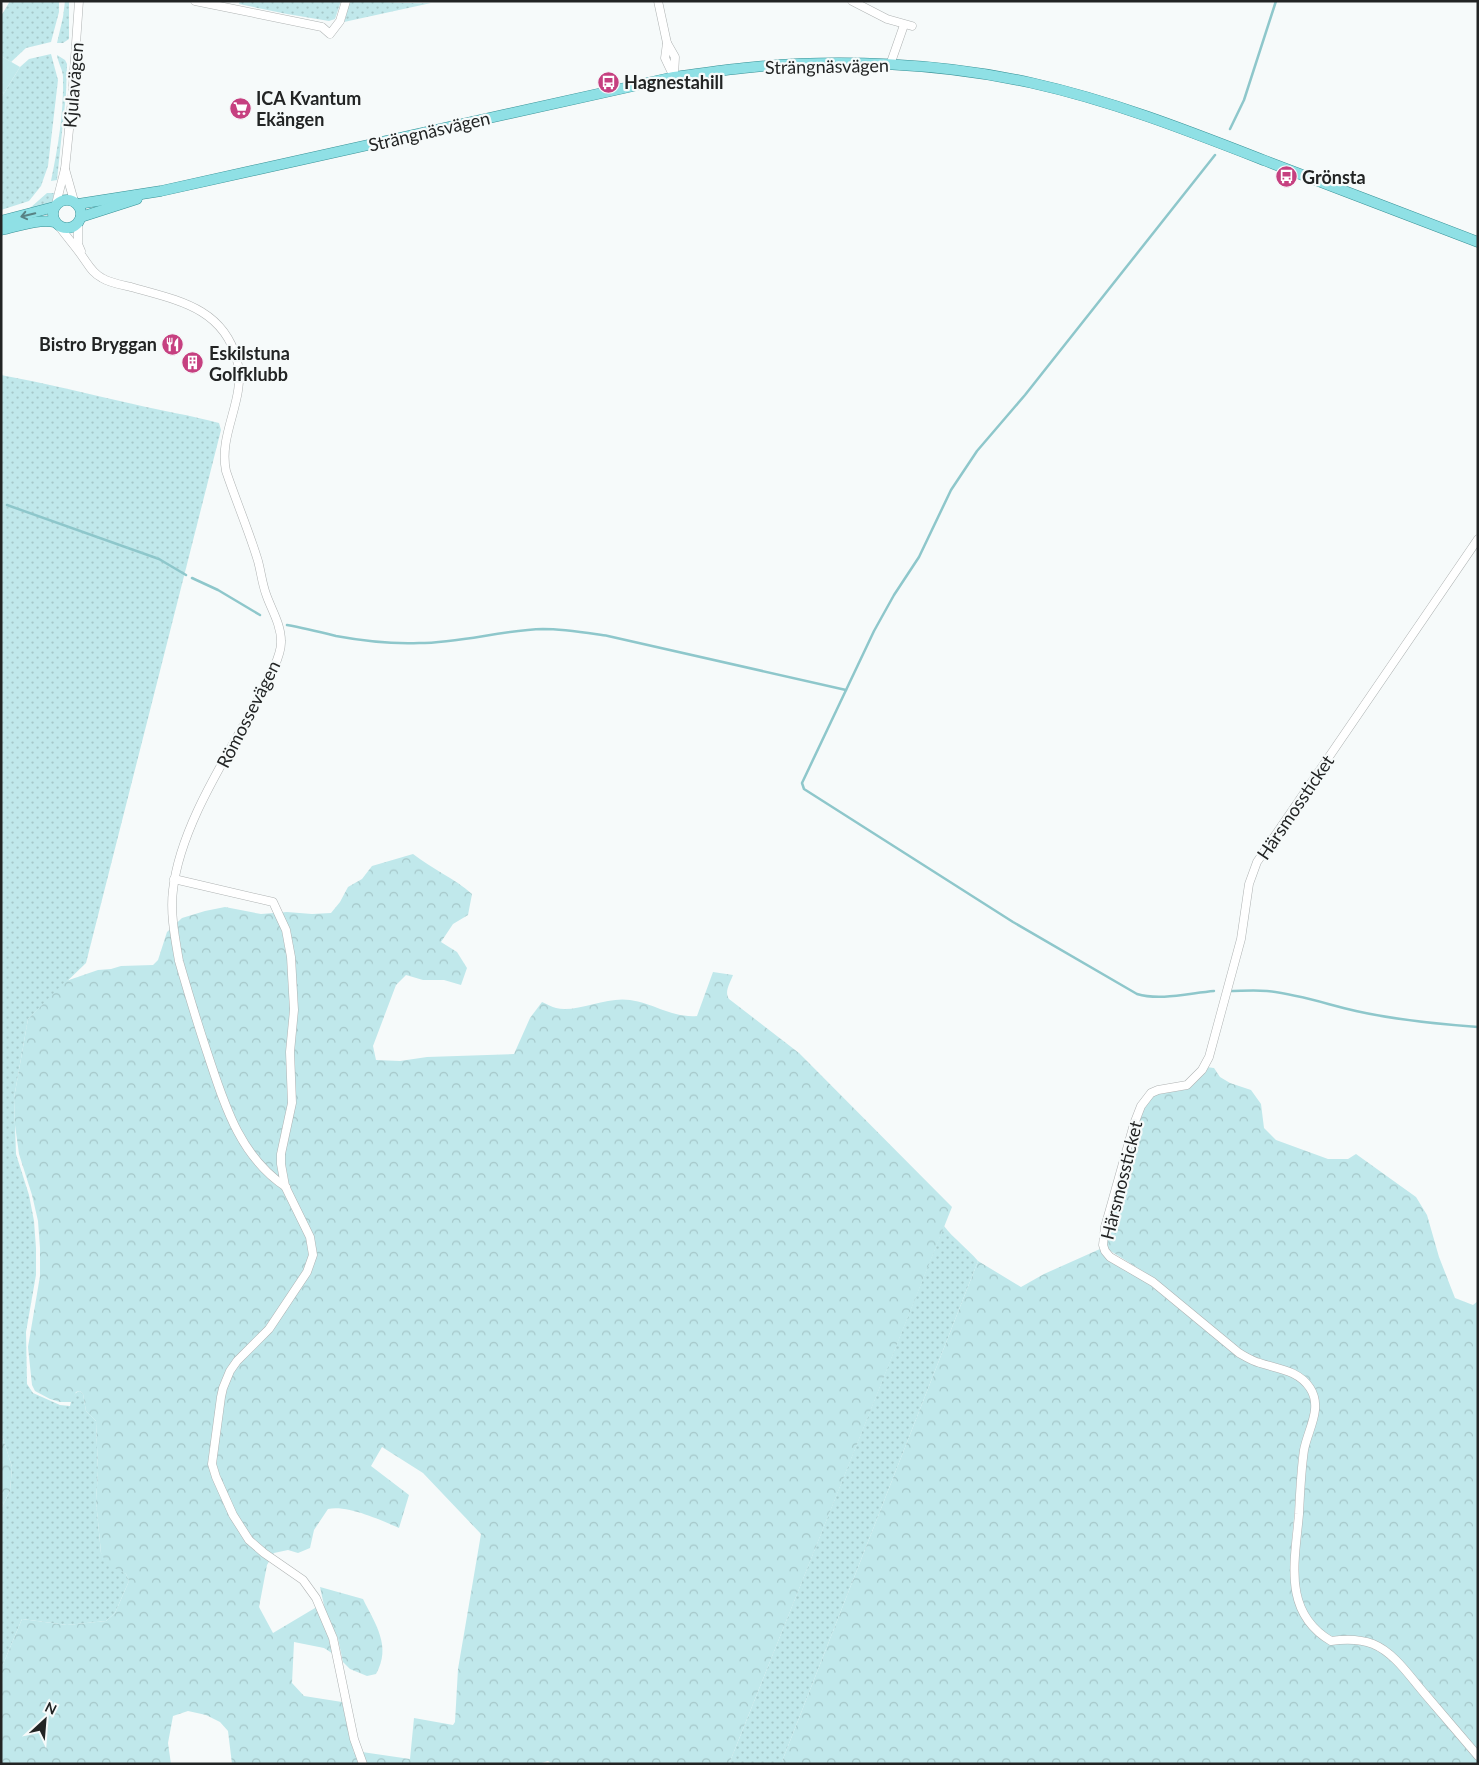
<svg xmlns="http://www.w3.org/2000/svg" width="1479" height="1765" font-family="Lato,sans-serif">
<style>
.grass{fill:url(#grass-dots)}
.forest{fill:url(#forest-crowns);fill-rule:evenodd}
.park{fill:#c0e8eb}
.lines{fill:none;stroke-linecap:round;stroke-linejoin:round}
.stream{stroke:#8ec7cb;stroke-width:2.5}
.minor-casing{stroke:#afb3b3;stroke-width:9}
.major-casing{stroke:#389196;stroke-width:11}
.minor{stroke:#fff;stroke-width:8}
.major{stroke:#8fe0e5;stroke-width:10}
.oneway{stroke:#588284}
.labels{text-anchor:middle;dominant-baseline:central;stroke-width:4.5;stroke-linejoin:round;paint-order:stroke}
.street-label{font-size:18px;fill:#222424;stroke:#f6fafa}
.poi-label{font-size:18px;font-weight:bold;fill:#222424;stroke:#f6fafa;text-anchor:start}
</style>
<defs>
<pattern id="grass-dots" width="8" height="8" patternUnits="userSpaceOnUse" patternTransform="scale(1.25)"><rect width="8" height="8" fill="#c0e8eb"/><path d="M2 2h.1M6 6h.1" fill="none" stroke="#a5c7c9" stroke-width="1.8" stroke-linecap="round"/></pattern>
<pattern id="forest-crowns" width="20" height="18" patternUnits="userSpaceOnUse" patternTransform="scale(1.25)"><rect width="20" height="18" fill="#c0e8eb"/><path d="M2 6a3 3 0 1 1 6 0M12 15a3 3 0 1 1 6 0" fill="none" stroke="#a5c7c9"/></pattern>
</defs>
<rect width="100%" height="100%" fill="#f6fafa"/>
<!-- grass -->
<g class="grass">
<polygon points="10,1 59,1 59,12 51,42 26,48 11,62 1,56 1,16"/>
<polygon points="65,1 69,1 69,39 63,43 57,43 63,17"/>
<polygon points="240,1 341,1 335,19 329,21 287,14 239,4"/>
<path d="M350 1C377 1 404 4 431 3L344 22Z"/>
<polygon points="51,54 58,80 48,166 41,186 29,201 1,210 1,98 20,67 29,59"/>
<path d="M57 55 65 60 67 64 66 94 57 180 51 181C58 147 64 112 63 77 63 70 58 63 57 55Z"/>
<polygon points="47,193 54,193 53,201 46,208 10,215 30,208"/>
<path d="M1 375C45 383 89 394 133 404 162 411 190 415 219 423L221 430 86 963 28 1019 14 1098 16 1154 29 1195 34 1221 36 1248V1275L26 1332 27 1384 33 1393 60 1405 70 1406C72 1399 72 1393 80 1391L83 1394 86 1411 96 1421 98 1471 96 1501 101 1553 120 1570 126 1574 129 1581 115 1613 106 1621 67 1625 22 1619 1 1669V1509L10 1491 12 1467 1 1432Z"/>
<path d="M944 1226C954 1239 967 1248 978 1261L781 1764H729Z"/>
</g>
<!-- forest -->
<g class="forest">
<path d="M413 854C432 869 454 878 472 894L468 915 453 924 441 942 457 952 467 968 461 985 444 980H423L406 975 396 985 373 1046 376 1060 400 1061 427 1057 514 1054 530 1018 542 1002C547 1004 552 1007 556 1008 577 1013 607 996 630 1000 653 1003 672 1018 697 1016L713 972 733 975C730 983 724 992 729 999L799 1053 952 1207 729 1764H552L548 1761 538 1764H232L228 1731 220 1722 206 1715 188 1711 173 1716 168 1743 171 1764H1V1669L22 1619 67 1625 106 1621 115 1613 129 1581 126 1574 107 1564 101 1553 96 1501 98 1471 96 1421 86 1411 83 1394 80 1391 76 1392 71 1402H60L50 1399 35 1391 32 1385 28 1347 40 1276V1248L38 1221 32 1195 19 1154 15 1125 14 1098 28 1019 66 981 98 970 111 969 121 966 153 965 158 960 167 932 182 918 205 911 225 907 261 914 287 912 312 914 331 913 340 902 348 887 362 879 372 866ZM382 1447 423 1473 481 1534 458 1669 455 1722 453 1725 414 1718 410 1759 362 1752 354 1753 342 1702 304 1696 292 1683 294 1642 324 1648 335 1655 333 1640 316 1604 315 1608 273 1633 259 1607 267 1565 274 1553 288 1550 298 1553 310 1548 314 1530 328 1509C348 1505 380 1520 399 1528L409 1495 371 1466Z"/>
<polygon points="1206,1067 1214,1068 1220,1077 1230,1083 1251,1090 1261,1104 1264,1128 1276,1140 1328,1159 1348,1159 1356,1154 1416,1197 1427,1215 1439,1257 1455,1298 1473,1305 1478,1301 1478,1752 1382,1646 1331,1637 1317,1630 1297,1594 1301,1473 1316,1412 1304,1379 1244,1354 1152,1277 1109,1250 1105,1242 1138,1116 1154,1094 1175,1089"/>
<path d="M1100 1249 1104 1255 1150 1284 1242 1359C1275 1373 1320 1372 1310 1421 1308 1433 1302 1443 1299 1455 1297 1476 1296 1496 1294 1517 1290 1563 1281 1619 1331 1645L1337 1642 1372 1646 1392 1660 1478 1760V1764H781L978 1261 1021 1287 1044 1274Z"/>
<polygon points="1,1432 12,1467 10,1491 1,1509"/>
<path d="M320 1587 363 1599C375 1624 392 1646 376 1674L367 1676 350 1669 343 1662 338 1639 325 1610Z"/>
</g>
<!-- park -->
<polygon class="park" points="1,56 20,67 1,98"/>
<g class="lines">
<!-- stream -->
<g class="stream">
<polyline points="1230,129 1244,100 1276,1"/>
<polyline points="7,505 159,559 186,575"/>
<polyline points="192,578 218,590 260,615"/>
<path d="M287 625C304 628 320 632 336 636 363 641 392 644 419 643 461 643 502 630 543 629 565 629 587 633 608 636L846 690"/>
<path d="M1214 991C1190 993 1160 1001 1137 994L1013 922 804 789 802 783 874 631 894 595 919 557 951 490 977 451 1025 395 1215 155"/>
<path d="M1228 991C1241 991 1254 990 1267 991 1297 994 1326 1004 1356 1011 1396 1020 1437 1024 1478 1027"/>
</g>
<defs>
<g id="minor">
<polyline points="195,1 322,27 330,34 340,21 346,1"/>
<polyline points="658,1 667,43 665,58 674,77"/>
<polyline points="852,1 887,19 912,26"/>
<polyline points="667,43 675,57 674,76"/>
<polyline points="890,65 904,25"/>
<polyline points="65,169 74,201"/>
<polyline points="56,204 65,169 72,100 79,1"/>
<polyline points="78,223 78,244 81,251"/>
<path d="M59 226C66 236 75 246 82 256 88 264 92 273 102 278 110 283 122 285 131 287 176 300 223 307 237 360 247 399 218 432 226 471 236 501 249 531 258 561 261 572 262 583 266 594 271 609 281 624 281 641 282 658 262 691 254 707 224 761 180 828 173 890 170 913 175 938 179 961 188 992 197 1022 207 1052 224 1103 239 1156 286 1187"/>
<path d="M1478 539 1257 862 1249 884 1241 939 1209 1057 1202 1070 1187 1085 1158 1090 1151 1093 1141 1106 1134 1124 1105 1227 1103 1245 1105 1251 1110 1257 1153 1282 1239 1353C1246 1357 1252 1361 1260 1363 1278 1369 1298 1370 1310 1388 1323 1408 1308 1429 1304 1450 1301 1471 1300 1493 1299 1514 1295 1561 1282 1612 1331 1641 1345 1639 1360 1639 1373 1644 1395 1653 1410 1677 1425 1694 1443 1715 1460 1735 1478 1756"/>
<polyline points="174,879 273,902 286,930 291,957 294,1010 290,1052 292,1103 281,1154 281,1164 285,1186 310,1237 313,1255 307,1272 269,1329 237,1361 230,1371 223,1388 221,1397 212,1464 216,1477 233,1515 249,1540 264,1553 303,1580 316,1598 333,1638 354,1739 363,1764"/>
</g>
<g id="major">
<circle cx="67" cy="214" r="14"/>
<path d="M78 204 161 191 674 77C697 74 721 70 744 68 836 58 942 63 1032 83 1113 101 1189 131 1266 161 1337 188 1407 215 1478 242"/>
<polyline points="81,217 137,199"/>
<polyline points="1,221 54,207"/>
<path d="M1 230C19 226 37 219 55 222"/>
</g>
</defs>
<!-- minor casing -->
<use href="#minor" class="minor-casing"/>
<!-- major casing -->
<use href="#major" class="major-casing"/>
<!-- minor -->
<use href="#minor" class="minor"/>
<!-- major -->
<use href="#major" class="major"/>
</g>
<!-- one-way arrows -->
<defs><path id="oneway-shaft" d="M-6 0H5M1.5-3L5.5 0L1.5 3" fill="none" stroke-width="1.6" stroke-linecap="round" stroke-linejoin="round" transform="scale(1.25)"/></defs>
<use class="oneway" href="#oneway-shaft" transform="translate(28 215) rotate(166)"/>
<!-- icons -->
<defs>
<symbol id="bus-disc" viewBox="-11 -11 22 22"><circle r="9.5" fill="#c64080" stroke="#f6fafa"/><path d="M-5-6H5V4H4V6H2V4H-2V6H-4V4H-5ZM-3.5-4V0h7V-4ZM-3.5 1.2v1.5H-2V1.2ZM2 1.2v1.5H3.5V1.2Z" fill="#fff"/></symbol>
<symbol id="supermarket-disc" viewBox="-11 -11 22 22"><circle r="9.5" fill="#c64080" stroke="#f6fafa"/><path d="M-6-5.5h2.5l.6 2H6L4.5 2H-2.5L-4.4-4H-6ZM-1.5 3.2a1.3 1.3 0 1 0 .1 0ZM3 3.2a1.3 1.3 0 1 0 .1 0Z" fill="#fff"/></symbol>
<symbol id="restaurant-disc" viewBox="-11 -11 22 22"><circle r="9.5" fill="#c64080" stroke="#f6fafa"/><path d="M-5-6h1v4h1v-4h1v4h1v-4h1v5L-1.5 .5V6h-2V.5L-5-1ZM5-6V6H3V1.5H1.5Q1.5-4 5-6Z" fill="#fff"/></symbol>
<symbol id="building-disc" viewBox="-11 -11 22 22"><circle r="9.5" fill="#c64080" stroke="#f6fafa"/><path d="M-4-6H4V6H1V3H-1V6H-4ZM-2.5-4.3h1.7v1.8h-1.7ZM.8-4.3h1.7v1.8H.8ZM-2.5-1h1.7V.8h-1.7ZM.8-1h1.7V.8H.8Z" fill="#fff"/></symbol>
</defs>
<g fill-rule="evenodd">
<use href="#bus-disc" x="596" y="70" width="25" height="25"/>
<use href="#supermarket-disc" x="228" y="96" width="25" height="25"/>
<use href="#bus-disc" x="1274" y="164" width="25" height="25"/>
<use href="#restaurant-disc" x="160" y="332" width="25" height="25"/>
<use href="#building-disc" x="180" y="350" width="25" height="25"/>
</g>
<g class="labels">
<!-- street labels -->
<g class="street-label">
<text transform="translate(827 66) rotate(-1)">Strängnäsvägen</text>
<text transform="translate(73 85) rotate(-85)">Kjulavägen</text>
<text transform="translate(429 131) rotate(-13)">Strängnäsvägen</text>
<text transform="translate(248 714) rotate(-63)">Römossevägen</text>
<text transform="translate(1295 807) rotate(-56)">Härsmossticket</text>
<text transform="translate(1121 1180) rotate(-76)">Härsmossticket</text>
</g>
<!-- poi labels -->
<g class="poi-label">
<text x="624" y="82">Hagnestahill</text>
<text x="256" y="98">ICA Kvantum<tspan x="256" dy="21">Ekängen</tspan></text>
<text x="1302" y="177">Grönsta</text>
<text x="157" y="344" text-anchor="end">Bistro Bryggan</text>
<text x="209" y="353">Eskilstuna<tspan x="209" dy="21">Golfklubb</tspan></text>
</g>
</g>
<!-- border -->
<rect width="1479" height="1765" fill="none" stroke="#222424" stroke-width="5"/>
<!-- north arrow -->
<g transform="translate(45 1720) rotate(26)" stroke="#f6fafa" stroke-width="4" paint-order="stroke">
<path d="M0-4L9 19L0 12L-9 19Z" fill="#222424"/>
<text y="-8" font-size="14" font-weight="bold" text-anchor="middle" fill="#222424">N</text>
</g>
</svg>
